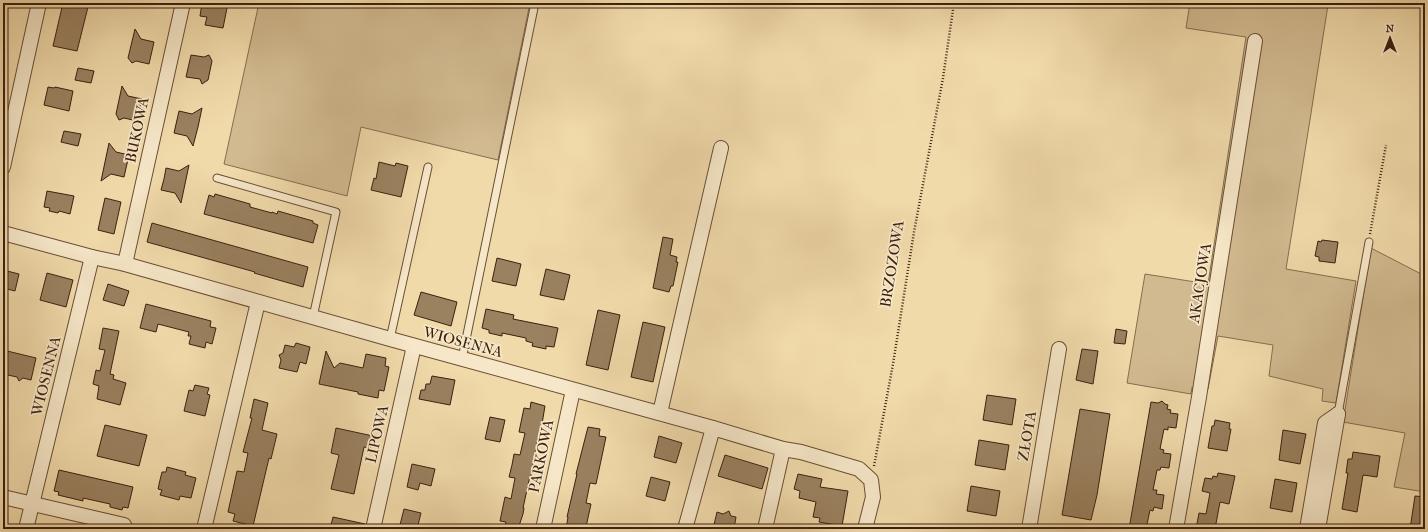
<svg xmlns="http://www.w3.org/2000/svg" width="1428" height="532" font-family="'IM FELL French Canon',serif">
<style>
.green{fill:#d2ba90;stroke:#876d50}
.building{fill:#9a8160;stroke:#3c200f}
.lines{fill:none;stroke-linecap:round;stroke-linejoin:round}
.lane-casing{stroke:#694e36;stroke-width:9}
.street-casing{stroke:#694e36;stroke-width:16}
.path{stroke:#3c200f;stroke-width:2.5;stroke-dasharray:1 2;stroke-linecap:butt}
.lane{stroke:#f6e7c8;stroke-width:7}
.street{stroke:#f6e7c8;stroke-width:14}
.labels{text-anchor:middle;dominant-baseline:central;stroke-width:3.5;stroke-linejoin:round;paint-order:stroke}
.street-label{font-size:15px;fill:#3c200f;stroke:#f6e7c8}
</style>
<rect width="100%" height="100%" fill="#f1daaa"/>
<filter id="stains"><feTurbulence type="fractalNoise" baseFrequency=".005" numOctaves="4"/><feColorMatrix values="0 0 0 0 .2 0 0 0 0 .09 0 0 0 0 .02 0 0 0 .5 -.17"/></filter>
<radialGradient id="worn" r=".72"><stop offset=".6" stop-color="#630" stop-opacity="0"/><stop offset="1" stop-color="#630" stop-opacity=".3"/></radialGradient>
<!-- green -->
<g class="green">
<polygon points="259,3 530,3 498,160 361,127 347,196 224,164"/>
<polygon points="1190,3 1315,3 1328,5 1309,126 1286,269 1356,281 1336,403 1322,401 1323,389 1269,376 1273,345 1218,336 1208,389 1192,387 1191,394 1127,383 1145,274 1208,284 1246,37 1186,28"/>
<polygon points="1371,248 1425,276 1425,492 1394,487 1405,433 1343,422"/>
</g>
<!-- building -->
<g class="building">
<polygon points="63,3 89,3 77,51 53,46"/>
<polygon points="202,3 228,3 223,28 205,25 207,17 200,16"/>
<polygon points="135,29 141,39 154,42 149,64 136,61 132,63 128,58"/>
<polygon points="191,55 204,57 209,55 212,61 208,80 202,84 200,79 186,77"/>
<polygon points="78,68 94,71 91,83 75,80"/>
<polygon points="122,86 128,96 142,99 137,121 124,118 119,120 116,114"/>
<polygon points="48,87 54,88 55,87 73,91 69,111 44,105"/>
<polygon points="202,108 198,127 193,146 187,136 174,133 179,111 192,114"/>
<polygon points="64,131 81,134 78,146 61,142"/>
<polygon points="109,143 116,152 129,155 124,177 111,174 101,181"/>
<polygon points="379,162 395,166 396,163 408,166 401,197 371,190 374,178 376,179"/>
<polygon points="189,165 181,203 175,193 161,190 164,179 166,168 179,171"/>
<polygon points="47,191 74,196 70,214 59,211 58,213 49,211 50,208 44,207"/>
<polygon points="215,194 250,204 250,207 272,213 272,212 277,214 278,211 313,221 313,223 318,225 313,243 204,214 209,195 214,197"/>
<polygon points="105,198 121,202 114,234 98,230"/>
<polygon points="152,223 308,267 303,287 254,273 255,272 147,242"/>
<polygon points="663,237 673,239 670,255 677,257 676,262 678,262 673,286 671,286 669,292 653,288"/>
<polygon points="1322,240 1338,242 1335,263 1319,261 1319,257 1315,256 1318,241 1321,242"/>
<polygon points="497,258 521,264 516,286 492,281"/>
<polygon points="546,269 570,275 564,300 540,295"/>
<polygon points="3,270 19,274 15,291 3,288"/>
<polygon points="47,273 73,280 66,307 40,300"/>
<polygon points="108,284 129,291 124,306 103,300"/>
<polygon points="421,292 457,302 451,326 414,315"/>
<polygon points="146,304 211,321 210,327 216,328 212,344 206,342 205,348 189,344 191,336 188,336 189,332 158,324 156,332 140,328"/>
<polygon points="486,309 514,315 513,319 558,328 554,347 546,346 546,349 532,346 533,343 526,341 526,338 502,333 502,336 489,333 489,330 482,328"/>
<polygon points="598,310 620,315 608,370 586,365"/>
<polygon points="643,322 665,327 653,382 631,377"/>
<polygon points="103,328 119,331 110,374 114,375 113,379 126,383 120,405 97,399 99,386 93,384 96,370 100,371 105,350 99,349"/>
<polygon points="1116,329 1127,331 1125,344 1114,343"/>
<polygon points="296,343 310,347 306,364 300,362 297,372 279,368 281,360 279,355 283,353 285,345 294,347"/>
<polygon points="1082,349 1098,351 1093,384 1076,380"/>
<polygon points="3,350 36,358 31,380 23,378 19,381 17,377 3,374"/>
<polygon points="326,351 334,368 340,363 363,368 366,354 386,358 385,366 389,367 384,391 379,390 378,398 358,394 358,392 319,384"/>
<polygon points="432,376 455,380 450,405 419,399 421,390 425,390 426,384 430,384"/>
<polygon points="195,385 209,388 207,394 210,395 205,416 184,411 189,390 193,391"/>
<polygon points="987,395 1016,399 1012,425 983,420"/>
<polygon points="254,399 268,403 262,430 277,434 271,459 269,458 253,526 233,521 235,514 228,512 237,471 244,472 248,453 243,452 252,418 250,418"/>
<polygon points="1162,401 1165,404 1168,405 1167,409 1171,410 1170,413 1178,414 1176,428 1168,427 1168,430 1164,429 1160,449 1164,450 1163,453 1171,454 1169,468 1161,467 1160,470 1157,470 1153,490 1157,490 1156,494 1164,495 1162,509 1154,507 1153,511 1150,510 1146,529 1129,529 1151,402 1158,403"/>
<polygon points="531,402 545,406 542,424 537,443 531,476 530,476 523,508 524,508 523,514 518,529 504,529 506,522 500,521 505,497 511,499 515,478 509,477 512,465 514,454 520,455 525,433 519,432 524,408 530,409"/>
<polygon points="1080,409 1110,414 1097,495 1091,520 1062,515"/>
<polygon points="490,417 505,420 500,442 485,439"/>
<polygon points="1215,420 1230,423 1229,429 1231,429 1227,451 1208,448 1212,426 1214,426"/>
<polygon points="105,425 147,435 139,466 97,456"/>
<polygon points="588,427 600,429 599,436 606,437 596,484 590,483 586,503 591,504 586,527 581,526 580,529 566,529 568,517 567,517 577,474 576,474"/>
<polygon points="336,428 373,436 370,448 364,447 354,494 331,489 339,455 331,453"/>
<polygon points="1283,430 1306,434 1300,464 1279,460"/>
<polygon points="659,436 682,443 676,463 654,457"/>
<polygon points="979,440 1009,445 1005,470 975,465"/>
<polygon points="1353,452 1380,456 1377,477 1363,475 1357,512 1342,509 1348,473 1346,473 1348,459 1352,459"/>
<polygon points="725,455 768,468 762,489 718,476"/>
<polygon points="412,464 435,469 431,486 420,483 418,490 407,487"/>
<polygon points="167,467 186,472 185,475 196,478 191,498 180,496 179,500 160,495 162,490 158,489 160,480 162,472 166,472"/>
<polygon points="59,470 133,487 128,508 123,507 122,510 110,507 110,504 83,498 83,501 58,495 59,492 54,491"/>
<polygon points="1218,473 1235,476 1229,504 1220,502 1215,529 1196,529 1199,513 1206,514 1210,493 1202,491 1205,478 1212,479 1213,476 1217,477"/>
<polygon points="798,474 822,479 820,487 848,491 842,526 819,522 820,518 813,517 816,502 799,498 800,491 794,489"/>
<polygon points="651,477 670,482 665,501 646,496"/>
<polygon points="1275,479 1297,483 1292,512 1270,508"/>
<polygon points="971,486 1000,491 996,516 967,511"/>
<polygon points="1415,496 1425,497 1425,529 1410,529"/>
<polygon points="404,509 421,513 417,529 399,529"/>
<polygon points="729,511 731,516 736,517 734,529 713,529 717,512 723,514"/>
<polygon points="333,517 365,524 365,529 330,529"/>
</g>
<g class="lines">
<defs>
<g id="lane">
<polyline points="217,178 336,212 313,317"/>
<polyline points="390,339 428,167"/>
<polyline points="462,359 535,3"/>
<polyline points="1338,414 1369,242"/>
</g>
<g id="street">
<polyline points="3,167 39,3"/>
<polyline points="3,233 92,257 125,264 390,339 713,428 783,449 801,452 859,469 871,480 873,497 865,529"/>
<polyline points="125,264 183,3"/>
<polyline points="660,413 721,148"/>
<polyline points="3,497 124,525"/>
<polyline points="26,529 92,257"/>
<polyline points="204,529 258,302"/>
<polyline points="373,529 414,346"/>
<polyline points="543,529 573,390"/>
<polyline points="685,529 713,428"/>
<polyline points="765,529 783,449"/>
<polyline points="1029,529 1059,349"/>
<polyline points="1176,529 1199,397 1255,41"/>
<polyline points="1307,529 1325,423 1338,414"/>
<polyline points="1318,529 1338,414"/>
</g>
</defs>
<!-- lane casing -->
<use href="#lane" class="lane-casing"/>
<!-- street casing -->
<use href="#street" class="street-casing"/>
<!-- path -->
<g class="path">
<polyline points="1370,234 1386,145"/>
<polyline points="874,466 893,364 914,232 943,78 954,3"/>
</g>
<!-- lane -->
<use href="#lane" class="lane"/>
<!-- street -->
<use href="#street" class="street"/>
</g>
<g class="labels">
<!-- street labels -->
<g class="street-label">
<text transform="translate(137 130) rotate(-78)">BUKOWA</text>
<text transform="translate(892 264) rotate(-81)">BRZOZOWA</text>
<text transform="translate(1200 283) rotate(-81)">AKACJOWA</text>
<text transform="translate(463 342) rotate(15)">WIOSENNA</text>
<text transform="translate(46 376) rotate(-76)">WIOSENNA</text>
<text transform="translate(377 434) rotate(-77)">LIPOWA</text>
<text transform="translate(1027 436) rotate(-80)">ZŁOTA</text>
<text transform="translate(541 456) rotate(-78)">PARKOWA</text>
</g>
</g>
<!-- margin -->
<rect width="1428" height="532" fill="none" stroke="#f1daaa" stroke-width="16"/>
<rect x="4" y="4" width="1420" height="524" fill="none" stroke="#3c200f" stroke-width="2"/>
<rect x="8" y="8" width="1412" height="516" fill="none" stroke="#3c200f"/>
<!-- north arrow -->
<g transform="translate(1390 38)" stroke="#f6e7c8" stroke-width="3" paint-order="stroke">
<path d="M0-3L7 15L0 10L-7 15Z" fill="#3c200f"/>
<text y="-6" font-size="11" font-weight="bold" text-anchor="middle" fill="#3c200f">N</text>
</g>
<rect width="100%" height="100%" filter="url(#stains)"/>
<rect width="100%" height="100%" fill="url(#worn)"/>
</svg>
